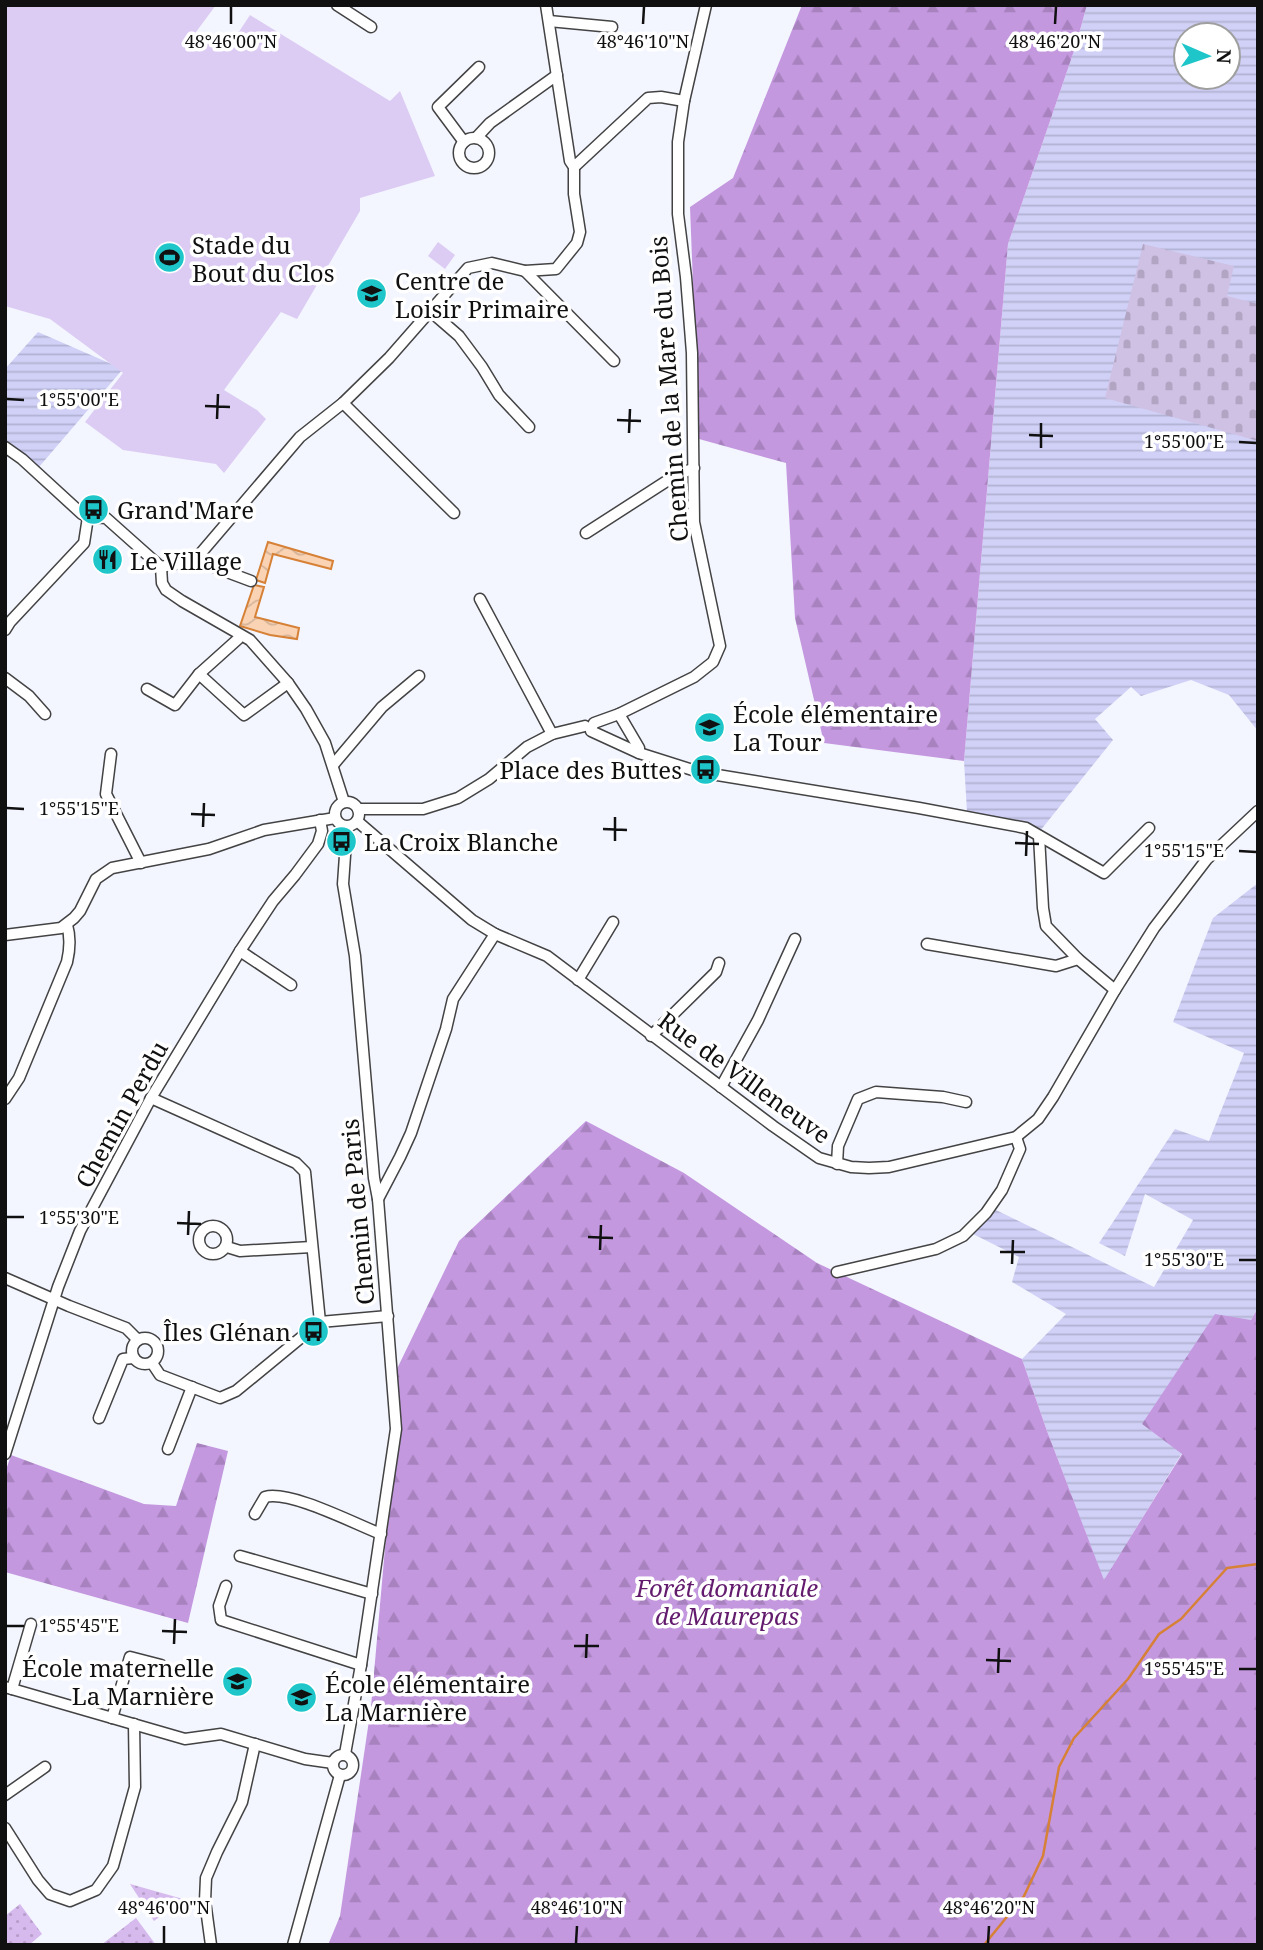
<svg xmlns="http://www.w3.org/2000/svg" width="1263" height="1950" font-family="'Noto Serif',serif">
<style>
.farmland{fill:url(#farmland-rules);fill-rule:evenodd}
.forest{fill:url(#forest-firs)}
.cemetery{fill:url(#cemetery-stones)}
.park{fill:url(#park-dots)}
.pitch{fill:#dcccf3}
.water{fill:url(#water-waves);stroke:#d68136;stroke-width:2}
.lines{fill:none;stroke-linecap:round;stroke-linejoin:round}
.stream{stroke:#d68136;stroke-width:2.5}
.street-casing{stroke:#434343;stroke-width:13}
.street{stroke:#fff;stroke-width:10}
.ticks{fill:none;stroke:#101010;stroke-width:2.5}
.labels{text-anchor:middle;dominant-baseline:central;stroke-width:7;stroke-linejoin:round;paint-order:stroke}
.poi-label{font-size:24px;fill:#101010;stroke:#fff;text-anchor:start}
.street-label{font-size:24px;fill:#101010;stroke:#fff}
.park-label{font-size:24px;font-style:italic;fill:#621b6d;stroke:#fff}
.ticks-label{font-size:18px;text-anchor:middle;fill:#101010;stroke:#fff;stroke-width:7;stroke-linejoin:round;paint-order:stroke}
</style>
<defs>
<pattern id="farmland-rules" width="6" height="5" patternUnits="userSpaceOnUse" patternTransform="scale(1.75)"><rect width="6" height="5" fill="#d1d1f7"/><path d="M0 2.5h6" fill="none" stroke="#b2b2d3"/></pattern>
<pattern id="forest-firs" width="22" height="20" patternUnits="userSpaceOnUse" patternTransform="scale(1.75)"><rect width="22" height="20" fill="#c498df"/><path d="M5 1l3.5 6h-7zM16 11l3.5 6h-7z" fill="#a782be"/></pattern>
<pattern id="cemetery-stones" width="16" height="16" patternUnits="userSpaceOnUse" patternTransform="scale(1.75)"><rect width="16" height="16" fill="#cfc1e4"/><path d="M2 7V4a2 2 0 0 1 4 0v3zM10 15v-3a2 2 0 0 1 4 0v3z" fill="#b1a5c3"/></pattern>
<pattern id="park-dots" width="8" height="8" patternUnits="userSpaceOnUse" patternTransform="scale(1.75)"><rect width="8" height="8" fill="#d6b9ed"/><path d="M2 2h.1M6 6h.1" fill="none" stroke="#b79eca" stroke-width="1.8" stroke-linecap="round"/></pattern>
<pattern id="water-waves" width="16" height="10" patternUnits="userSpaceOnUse" patternTransform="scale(1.75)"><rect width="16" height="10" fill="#fad3b4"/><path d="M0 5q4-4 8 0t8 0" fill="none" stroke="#d5b49a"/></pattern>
</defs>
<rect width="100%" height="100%" fill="#f3f5ff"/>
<!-- farmland -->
<g class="farmland">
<path d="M1087 5H1258V731L1229 695 1191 680 1141 696 1131 687 1095 719 1113 740 1040 831 967 812 964 761 1008 244 1075 48ZM1186 35H1228V77H1186Z"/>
<polygon points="38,332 123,369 39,467 5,442 5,369"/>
<polygon points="1258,883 1258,1308 1251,1320 1142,1424 1182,1453 1104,1581 1047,1431 1022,1359 1066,1314 1012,1282 1019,1257 971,1233 996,1210 1154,1287 1193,1220 1145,1194 1125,1256 1099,1243 1175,1129 1209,1141 1244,1053 1173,1022 1213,918"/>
</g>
<!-- forest -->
<g class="forest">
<polygon points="802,5 1087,5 1075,48 1008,244 964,761 824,743 795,618 786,463 699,439 690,207 733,178"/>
<polygon points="586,1121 684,1173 817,1263 1022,1359 1047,1431 1104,1580 1182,1454 1142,1424 1215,1314 1251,1320 1258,1308 1258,1945 328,1945 340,1916 371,1707 394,1446 394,1375 459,1241"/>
<polygon points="197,1443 228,1451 188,1623 5,1572 5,1473 11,1455 144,1504 176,1506"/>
</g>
<!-- cemetery -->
<polygon class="cemetery" points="1143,244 1234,266 1227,296 1258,304 1258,441 1105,398"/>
<!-- park -->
<g class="park">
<polygon points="130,1884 183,1899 154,1921"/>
<polygon points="20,1904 42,1934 29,1945 5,1945 5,1916"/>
<polygon points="136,1918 156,1945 101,1945"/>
</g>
<!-- pitch -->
<g class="pitch">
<polygon points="5,5 216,5 196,32 227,50 250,15 390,101 400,91 435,176 360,198 360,211 297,319 281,312 224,390 257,410 266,419 224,473 216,464 123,450 85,422 123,373 50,319 5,306"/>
<polygon points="438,242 455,255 445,269 428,256"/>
</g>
<!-- water -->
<g class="water">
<polygon points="268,542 333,561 331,569 273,554 265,583 256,580"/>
<polygon points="254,585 264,587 255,617 299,628 297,639 270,635 240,626"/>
</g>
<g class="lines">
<!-- stream -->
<polyline class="stream" points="984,1945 1024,1896 1043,1856 1059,1767 1074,1738 1128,1679 1159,1634 1181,1619 1227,1568 1258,1564"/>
<defs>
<g id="street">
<polyline points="337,5 371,27"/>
<polyline points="549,21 612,27"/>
<polyline points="476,138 490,123 557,75"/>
<circle cx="474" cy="153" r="15"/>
<polyline points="464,142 438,107 479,67"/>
<polyline points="574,167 648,98 661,97 684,101"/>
<polyline points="525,271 614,361"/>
<polyline points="429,310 459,336 482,367 499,395 529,427"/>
<polyline points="343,403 454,513"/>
<polyline points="5,447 22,459 82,514 88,517"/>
<polyline points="88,517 106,518 161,567"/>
<polyline points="586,533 673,477 694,468"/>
<polyline points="195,560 251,581"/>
<polyline points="161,567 195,560 300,437 343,403 389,358 468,268 492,263 525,271 556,269 577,243 580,232 574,194 574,167 570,161 546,5"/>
<polyline points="161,567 162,583 166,590 182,601 250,640 288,683 306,709 325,743 344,802"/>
<polyline points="480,599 552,734"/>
<polyline points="5,630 10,622 84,543 88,517"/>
<polyline points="199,674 244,715 288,683"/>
<polyline points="5,678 29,696 45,714"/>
<polyline points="147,689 175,705 199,674 238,639 240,635"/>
<polyline points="619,714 639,748 639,753"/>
<polyline points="593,725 594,723 619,714 694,677 713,662 720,646 694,522 692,353 686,277 678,214 678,142 684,101 706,5"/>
<polyline points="591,731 639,753 699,772 919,808 1026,828 1104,873 1149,828"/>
<polyline points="111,754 106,794 141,863"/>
<polyline points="333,765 382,707 419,676"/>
<circle cx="347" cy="814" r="12"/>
<polyline points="358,809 423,809 458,798 489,779 527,747 552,734 585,726"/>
<polyline points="357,821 472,920 495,934 547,956 773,1126 819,1158 851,1167 869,1168 889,1167 1016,1137 1038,1119 1053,1097 1115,990 1154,928 1207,859 1258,811"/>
<polyline points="1039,836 1043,908 1046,926 1078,959 1115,990"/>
<polyline points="5,935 61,928 74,918 80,911 96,879 112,868 209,849 264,830 335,818"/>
<polyline points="927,944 1056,966 1078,959"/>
<polyline points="240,951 291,985"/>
<polyline points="578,980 613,922"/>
<polyline points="651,1036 716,972 719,963"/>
<polyline points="721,1087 758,1020 795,939"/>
<polyline points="151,1098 296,1163 305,1172 320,1322"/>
<path d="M5 1099 19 1078 67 962C70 949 71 938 67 925"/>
<polyline points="837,1164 838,1146 858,1099 876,1092 943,1097 966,1102"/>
<polyline points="378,1199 400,1157 411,1133 446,1029 453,999 495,934"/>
<circle cx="213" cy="1240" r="14"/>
<polyline points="227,1247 240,1251 312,1247"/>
<polyline points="837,1272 936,1249 963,1236 986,1213 1002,1190 1020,1149 1016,1137"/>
<polyline points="5,1278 69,1306 126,1328 138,1340"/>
<circle cx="145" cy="1351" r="13"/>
<polyline points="152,1363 160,1375 220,1398 236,1391 320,1322 388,1316"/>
<polyline points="99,1418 123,1359 133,1358"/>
<polyline points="168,1449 192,1387"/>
<polyline points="5,1454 58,1287 80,1231 151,1098 240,951 273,901 295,875 318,844 322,831 320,820"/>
<path d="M255 1514 265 1497C290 1490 355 1524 381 1534"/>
<polyline points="240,1556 372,1594"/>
<polyline points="226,1586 219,1606 221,1620 361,1665"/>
<polyline points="5,1687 185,1739 221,1734 305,1759 333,1763"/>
<polyline points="12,1689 31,1624"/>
<polyline points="112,1718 130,1657 161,1665"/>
<polyline points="345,1754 361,1665 396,1429 378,1199 374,1178 355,956 343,884 347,827"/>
<circle cx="343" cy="1765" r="10"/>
<polyline points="5,1795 45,1767"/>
<polyline points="5,1828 38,1880 50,1894 70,1901 96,1890 113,1866 135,1787 134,1724"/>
<polyline points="211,1945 205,1901 206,1878 217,1852 242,1802 255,1744"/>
<polyline points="293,1945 340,1775"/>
</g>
</defs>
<!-- street casing -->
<use href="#street" class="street-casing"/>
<!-- street -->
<use href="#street" class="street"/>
</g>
<!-- ticks -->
<path class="ticks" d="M231 24V7M643 24 644 7M1055 24 1056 7M7 399 24 400M205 406 230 407M217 419 218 394M617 420 641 421M629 433 630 409M1029 435 1053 436M1239 442 1256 443M1041 448V423M7 808 24 809M191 814 215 815M203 827 204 803M603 829 627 830M615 841V817M1015 843 1039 844M1239 851 1256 852M1026 856 1027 831M7 1217H24M177 1223 201 1224M188 1235 189 1211M588 1237 613 1238M600 1250 601 1225M1000 1252H1025M1239 1260H1256M1012 1264 1013 1240M7 1626H24M162 1631 187 1632M174 1644 175 1619M574 1646H599M586 1658 587 1634M986 1660 1011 1661M1239 1669H1256M998 1673 999 1648M164 1943V1926M576 1943 577 1926M988 1943 989 1926"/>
<!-- icons -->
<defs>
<symbol id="stadium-disc" viewBox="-11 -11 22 22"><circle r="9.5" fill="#1ec6ca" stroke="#fff"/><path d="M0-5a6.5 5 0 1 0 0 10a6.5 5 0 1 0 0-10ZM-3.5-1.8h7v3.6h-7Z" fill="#111"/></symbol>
<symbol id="school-disc" viewBox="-11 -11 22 22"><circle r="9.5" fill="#1ec6ca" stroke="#fff"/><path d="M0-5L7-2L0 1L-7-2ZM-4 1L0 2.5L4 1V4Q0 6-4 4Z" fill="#111"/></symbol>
<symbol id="bus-disc" viewBox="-11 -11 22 22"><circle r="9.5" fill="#1ec6ca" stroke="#fff"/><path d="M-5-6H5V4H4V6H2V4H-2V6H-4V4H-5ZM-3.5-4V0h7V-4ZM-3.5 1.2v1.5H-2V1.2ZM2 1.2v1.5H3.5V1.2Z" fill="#111"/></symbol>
<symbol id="restaurant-disc" viewBox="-11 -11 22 22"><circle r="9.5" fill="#1ec6ca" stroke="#fff"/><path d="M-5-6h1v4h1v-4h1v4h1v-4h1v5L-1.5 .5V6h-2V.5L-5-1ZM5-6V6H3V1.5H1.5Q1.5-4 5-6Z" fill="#111"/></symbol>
</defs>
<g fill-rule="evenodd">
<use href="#stadium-disc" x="152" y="240" width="35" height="35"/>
<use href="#school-disc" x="354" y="276" width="35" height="35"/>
<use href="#bus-disc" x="76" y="492" width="35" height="35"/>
<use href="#restaurant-disc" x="90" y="542" width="35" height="35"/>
<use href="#school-disc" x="692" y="710" width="35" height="35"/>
<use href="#bus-disc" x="688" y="752" width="35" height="35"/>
<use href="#bus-disc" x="324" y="824" width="35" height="35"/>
<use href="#bus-disc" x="296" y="1314" width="35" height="35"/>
<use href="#school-disc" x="220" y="1664" width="35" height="35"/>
<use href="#school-disc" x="284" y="1680" width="35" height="35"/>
</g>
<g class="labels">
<!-- poi labels -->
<g class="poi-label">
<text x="192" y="244">Stade du<tspan x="192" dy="28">Bout du Clos</tspan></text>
<text x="395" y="280">Centre de<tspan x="395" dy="28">Loisir Primaire</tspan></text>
<text x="117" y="509">Grand'Mare</text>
<text x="130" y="560">Le Village</text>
<text x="733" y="713">École élémentaire<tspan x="733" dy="28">La Tour</tspan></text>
<text x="682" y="769" text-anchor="end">Place des Buttes</text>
<text x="364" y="841">La Croix Blanche</text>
<text x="291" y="1331" text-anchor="end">Îles Glénan</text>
<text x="214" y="1667" text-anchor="end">École maternelle<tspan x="214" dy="28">La Marnière</tspan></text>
<text x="325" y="1683">École élémentaire<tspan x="325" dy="28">La Marnière</tspan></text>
</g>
<!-- street labels -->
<g class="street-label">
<text transform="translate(668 389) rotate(-94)">Chemin de la Mare du Bois</text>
<text transform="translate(745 1077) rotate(36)">Rue de Villeneuve</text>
<text transform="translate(121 1114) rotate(-61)">Chemin Perdu</text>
<text transform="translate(357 1212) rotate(-95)">Chemin de Paris</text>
</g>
<!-- park labels -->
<g class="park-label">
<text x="727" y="1587">Forêt domaniale<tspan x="727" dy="28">de Maurepas</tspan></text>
</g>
</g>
<g class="ticks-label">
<text x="231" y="48">48°46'00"N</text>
<text x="643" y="48">48°46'10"N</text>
<text x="1055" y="48">48°46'20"N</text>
<text x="79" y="406">1°55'00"E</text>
<text x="1184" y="448">1°55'00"E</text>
<text x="79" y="815">1°55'15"E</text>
<text x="1184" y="857">1°55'15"E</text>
<text x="79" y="1224">1°55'30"E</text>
<text x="1184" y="1266">1°55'30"E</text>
<text x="79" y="1632">1°55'45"E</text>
<text x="1184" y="1675">1°55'45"E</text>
<text x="164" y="1914">48°46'00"N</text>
<text x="577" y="1914">48°46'10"N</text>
<text x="989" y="1914">48°46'20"N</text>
</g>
<!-- border -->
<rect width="1263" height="1950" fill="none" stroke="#101010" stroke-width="14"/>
<!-- north arrow -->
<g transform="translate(1207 56) rotate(92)"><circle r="33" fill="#ffffff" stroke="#9f9f9f" stroke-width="2"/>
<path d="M0-5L12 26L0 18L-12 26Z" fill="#1ec6ca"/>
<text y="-10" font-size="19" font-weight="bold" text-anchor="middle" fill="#101010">N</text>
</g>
</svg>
